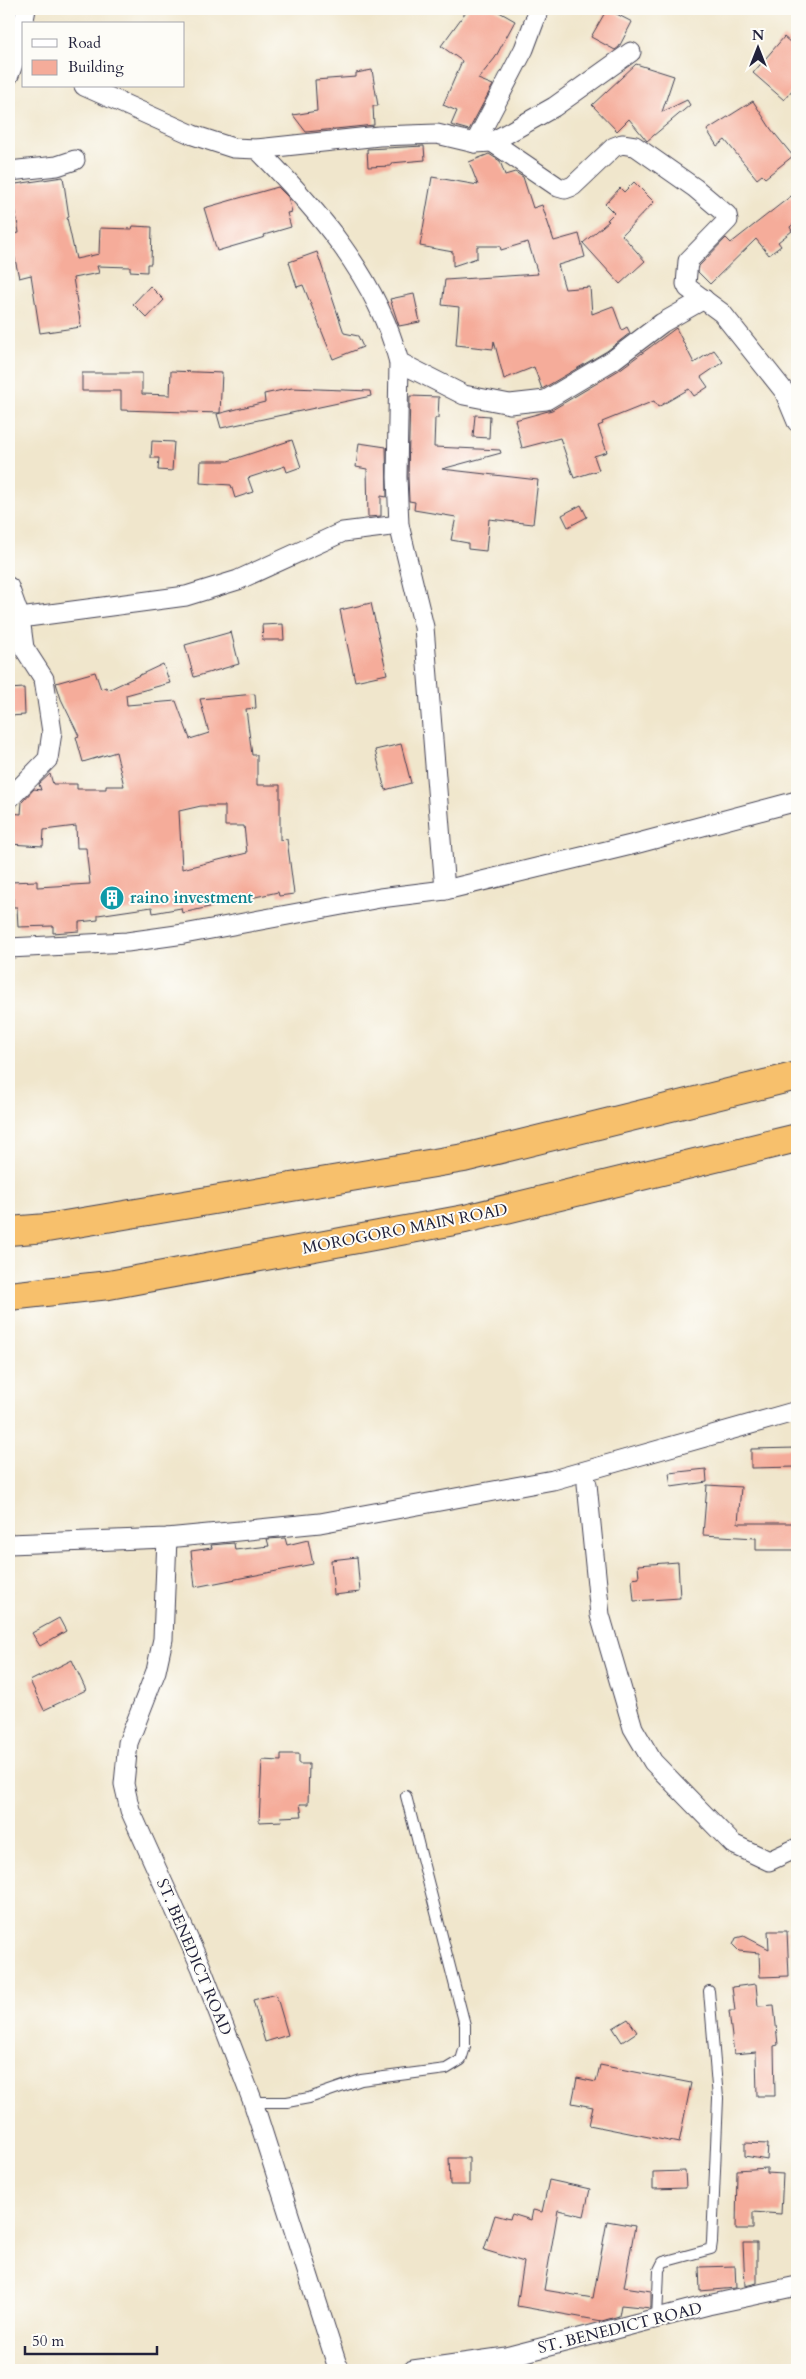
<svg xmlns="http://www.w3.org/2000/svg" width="806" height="2379" font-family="Cardo,serif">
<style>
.building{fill:#f5ac9a;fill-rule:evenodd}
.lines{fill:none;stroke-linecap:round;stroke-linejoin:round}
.service-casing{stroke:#413f51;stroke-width:12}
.minor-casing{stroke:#413f51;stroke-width:21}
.trunk-casing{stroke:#413f51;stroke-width:30}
.service{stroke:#fff;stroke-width:10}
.minor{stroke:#fff;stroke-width:19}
.trunk{stroke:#f7c06c;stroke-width:28}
.labels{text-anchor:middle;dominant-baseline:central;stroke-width:4;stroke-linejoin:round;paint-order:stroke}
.culture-label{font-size:16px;font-weight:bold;fill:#0d838f;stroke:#fdfcf7;text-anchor:start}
.street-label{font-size:16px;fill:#22223b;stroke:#fdfcf7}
</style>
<rect width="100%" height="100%" fill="#fdfcf7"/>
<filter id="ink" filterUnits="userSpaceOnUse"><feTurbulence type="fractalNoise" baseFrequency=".02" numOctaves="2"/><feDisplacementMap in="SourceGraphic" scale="10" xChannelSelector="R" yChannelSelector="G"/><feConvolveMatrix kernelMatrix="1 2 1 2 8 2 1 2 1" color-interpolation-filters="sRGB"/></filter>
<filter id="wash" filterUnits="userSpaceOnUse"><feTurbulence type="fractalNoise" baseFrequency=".0096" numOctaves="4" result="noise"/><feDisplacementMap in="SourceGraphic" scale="20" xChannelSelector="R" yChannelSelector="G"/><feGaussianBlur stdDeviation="1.12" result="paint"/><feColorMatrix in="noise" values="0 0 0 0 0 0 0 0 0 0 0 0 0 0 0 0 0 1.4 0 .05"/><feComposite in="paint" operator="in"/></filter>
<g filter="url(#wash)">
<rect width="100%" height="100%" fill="#f0e6cc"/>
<g id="blocks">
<!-- building -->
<g class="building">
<polygon points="468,9 494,9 515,21 495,58 478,79 493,85 469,130 451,125 457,111 443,105 462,61 441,46"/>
<polygon points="607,9 632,22 619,47 615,50 591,37"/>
<polygon points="784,37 797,48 797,84 784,100 753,73"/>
<polygon points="636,64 674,76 662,112 687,100 690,105 647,141 629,119 617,131 592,105"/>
<polygon points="372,70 378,106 373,106 374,125 306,132 293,115 317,111 315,80 356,77 356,73"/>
<polygon points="753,101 771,129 793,156 765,178 762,175 757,179 725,140 717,146 707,130"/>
<polygon points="424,146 425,160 391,163 391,166 368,167 367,149"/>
<polygon points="489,154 500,161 505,175 515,172 523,177 533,208 542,205 554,241 579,234 585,257 558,265 565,289 590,287 592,314 613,306 622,330 627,327 630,333 607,351 542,389 534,367 504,379 494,341 493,349 456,345 459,307 442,305 445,280 538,274 528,242 501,250 500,246 477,246 477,258 453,266 453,252 420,246 432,177 478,185 469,162"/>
<polygon points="63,177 69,217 67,218 76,259 99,254 100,228 132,229 133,226 152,227 151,264 147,264 147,272 130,271 130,267 97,266 99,273 73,278 81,327 40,333 31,275 19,278 10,235 19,233 14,200 9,200 9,185"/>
<polygon points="634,182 654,202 622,235 645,261 620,284 583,243 609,221 607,220 614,213 605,204 620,188 624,192"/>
<polygon points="278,187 288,197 292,212 287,213 291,227 264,235 265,237 217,251 204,208"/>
<polygon points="791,196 797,203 797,221 790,227 792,231 778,242 781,246 769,255 756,239 710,284 698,272 699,266 726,238 731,243"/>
<polygon points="317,252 344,333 358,336 363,347 333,359 303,285 297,287 289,262"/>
<polygon points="150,286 164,300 147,318 133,304"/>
<polygon points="414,294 420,322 399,326 390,299"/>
<polygon points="676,328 694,363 714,350 723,362 701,377 708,387 694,396 689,389 658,407 654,401 602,422 603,424 598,426 607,452 594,456 599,470 574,478 560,438 522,448 515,420 552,410 619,370"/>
<polygon points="171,371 222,373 220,413 121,410 121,391 82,391 82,373 142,373 142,394 170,395"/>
<polygon points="292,388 370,391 371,396 221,428 217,414 265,402 264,394"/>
<polygon points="410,396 439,397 438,418 435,418 434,447 500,450 501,453 442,469 538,480 533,524 489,519 486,551 468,549 468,543 451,540 456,517 414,510 415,502 409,501 408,477"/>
<polygon points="475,415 490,416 489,438 473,437"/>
<polygon points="292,440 301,467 287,472 285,466 248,478 253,492 235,498 231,485 200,483 201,461 228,461"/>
<polygon points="152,441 174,442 172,471 158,470 159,458 151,458"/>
<polygon points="359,443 386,447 387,497 381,496 381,516 368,517 367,469 356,467"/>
<polygon points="581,505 587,517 568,527 562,515"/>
<polygon points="371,603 387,674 355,681 340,610"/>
<polygon points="283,624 284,640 263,640 262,625"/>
<polygon points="231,632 239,664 194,677 185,645"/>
<path d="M163 664 170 683 126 695 127 705 176 701 190 739 209 733 200 699 255 694 256 708 246 709 252 755H257V785H280V840L287 839 294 894 279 896 278 892 182 913 181 908 153 913 152 907 98 915V920L79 922V931L53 933V926L18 927 17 907H13V896H9V882L37 881V887L90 884 86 848H77L76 826 44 830 43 846 9 844V813L21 814 22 802 34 789 41 790 39 784 50 774 53 784H77V789H106V786H124L116 752 83 762 76 737 79 736 61 699 56 683 95 672 101 689 106 687 108 690ZM201 806H225V826H244L247 853 182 869 179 811Z"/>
<polygon points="24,688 25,715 9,716 9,689"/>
<polygon points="401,744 411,783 385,790 375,750"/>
<polygon points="797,1448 797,1467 751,1468 751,1449"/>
<polygon points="706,1469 707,1482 671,1487 669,1473"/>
<polygon points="707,1485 741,1487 738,1523 797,1523 797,1550 756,1550 756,1538 703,1535"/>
<polygon points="285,1538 287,1545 308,1540 313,1564 195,1587 191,1551 212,1548 211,1545 234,1543 235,1550 269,1546 267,1539"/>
<polygon points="357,1557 360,1592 334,1595 331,1560"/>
<polygon points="678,1562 680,1598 634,1601 632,1579 639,1578 638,1565"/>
<polygon points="59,1618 66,1631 40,1646 32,1633"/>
<polygon points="72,1660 86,1690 44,1710 30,1681"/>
<polygon points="281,1754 299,1754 299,1764 309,1764 308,1804 300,1804 302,1816 281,1817 282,1821 259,1822 262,1760 281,1761"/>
<polygon points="768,1931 787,1931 789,1976 760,1977 759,1953 739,1951 733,1945 736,1938 744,1936 769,1949"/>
<polygon points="756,1984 758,2006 774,2005 778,2045 774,2046 775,2096 757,2096 756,2052 734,2054 729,2011 735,2011 732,1987"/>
<polygon points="276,1994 288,2035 265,2042 253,2000"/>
<polygon points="628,2019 637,2032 622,2042 613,2028"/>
<polygon points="600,2065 691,2083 679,2143 589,2125 593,2107 572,2103 577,2078 596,2082"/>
<polygon points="745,2143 768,2144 767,2160 745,2156"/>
<polygon points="449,2158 469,2158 469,2185 450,2185"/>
<polygon points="767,2168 767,2173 783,2174 781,2214 753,2212 753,2229 736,2229 737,2170"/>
<polygon points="685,2171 686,2188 653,2189 653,2172"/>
<polygon points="549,2180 590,2189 584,2216 558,2210 544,2290 593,2298 607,2221 635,2226 624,2287 651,2291 651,2308 621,2305 619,2316 602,2321 517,2306 524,2262 484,2250 495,2215 510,2219 512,2214 531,2220 533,2210 542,2212"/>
<polygon points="743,2243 757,2243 757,2283 745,2286"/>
<polygon points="735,2266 736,2288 700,2291 699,2267"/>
</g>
</g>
</g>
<g filter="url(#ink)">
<use href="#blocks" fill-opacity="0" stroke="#413f51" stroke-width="1"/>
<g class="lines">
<defs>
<g id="service">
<polyline points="253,2102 287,2102 309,2098 361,2080 446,2069 461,2060 465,2047 465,2025 406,1796"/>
<polyline points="657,2319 659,2270 663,2262 711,2249 712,2242 718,2098 709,1991"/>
<polyline points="506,2357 510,2370"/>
</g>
<g id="minor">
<polyline points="9,75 18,51 26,9"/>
<polyline points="84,86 193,135 233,148 257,149 379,136 437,134 475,143 492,142 558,187 565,189 573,186 614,147 622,144 635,146 695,188 727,215 728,220 688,261 686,284 688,288 722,313 784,391 797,422"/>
<polyline points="492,142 554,107 631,52"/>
<polyline points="475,143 524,49 539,9"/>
<path d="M257 149C317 209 377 278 399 362L464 395 510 404 546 400 613 360 662 323 704 299"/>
<polyline points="9,171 57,166 75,160"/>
<polyline points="399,362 397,477 399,525 424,627 445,890"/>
<polyline points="9,587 20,618 24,648 44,679 52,732 48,759 9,799"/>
<polyline points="20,618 186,596 238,580 343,532 399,525"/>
<polyline points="9,948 127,942 184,934 380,898 445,890 631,845 797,801"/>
<polyline points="587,1484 600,1615 633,1728 653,1762 733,1844 769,1861 797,1848"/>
<polyline points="167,1538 163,1639 156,1671 128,1743 124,1784 130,1810 201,1967 253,2102 337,2365 341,2370"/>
<polyline points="9,1544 167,1538 320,1523 553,1480 797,1411"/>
<polyline points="413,2370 506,2357 708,2305 797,2286"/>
</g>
<g id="trunk">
<polyline points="9,1231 47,1228 464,1158 797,1076"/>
<polyline points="9,1296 109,1285 465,1219 797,1138"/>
</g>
</defs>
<!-- service casing -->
<use href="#service" class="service-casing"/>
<!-- minor casing -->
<use href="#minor" class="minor-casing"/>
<!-- trunk casing -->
<use href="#trunk" class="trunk-casing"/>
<!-- service -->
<use href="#service" class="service"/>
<!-- minor -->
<use href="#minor" class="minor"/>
<!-- trunk -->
<use href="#trunk" class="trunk"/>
</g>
</g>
<!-- icons -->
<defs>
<symbol id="building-disc" viewBox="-11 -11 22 22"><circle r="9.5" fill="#0f9aa8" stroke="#fdfcf7"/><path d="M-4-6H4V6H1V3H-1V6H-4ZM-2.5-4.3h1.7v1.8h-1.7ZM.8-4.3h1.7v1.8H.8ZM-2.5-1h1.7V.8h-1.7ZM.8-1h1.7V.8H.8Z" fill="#fff"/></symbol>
</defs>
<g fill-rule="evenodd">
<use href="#building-disc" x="98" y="884" width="28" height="28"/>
</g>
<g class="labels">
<!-- culture labels -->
<g class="culture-label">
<text x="130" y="898">raino investment</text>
</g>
<!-- street labels -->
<g class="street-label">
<text transform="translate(405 1229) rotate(-11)">MOROGORO MAIN ROAD</text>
<text transform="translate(194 1957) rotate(67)">ST. BENEDICT ROAD</text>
<text transform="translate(620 2328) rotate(-14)">ST. BENEDICT ROAD</text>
</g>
</g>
<!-- margin -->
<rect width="806" height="2379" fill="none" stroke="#fdfcf7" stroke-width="30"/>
<!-- legend -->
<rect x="22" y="22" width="162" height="65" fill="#fdfcf7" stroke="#a5a5ac"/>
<rect x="32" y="39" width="25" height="8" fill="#ffffff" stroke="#a5a5ac"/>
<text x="68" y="48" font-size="15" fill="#22223b">Road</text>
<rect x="32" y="60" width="25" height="15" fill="#f5ac9a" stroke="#a5a5ac"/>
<text x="68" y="72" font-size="15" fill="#22223b">Building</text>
<!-- north arrow -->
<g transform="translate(758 48)" stroke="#fdfcf7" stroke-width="4" paint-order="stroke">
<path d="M0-4L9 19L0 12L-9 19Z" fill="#22223b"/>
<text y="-8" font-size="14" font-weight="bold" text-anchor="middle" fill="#22223b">N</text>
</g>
<!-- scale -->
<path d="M25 2346v8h132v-8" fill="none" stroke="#22223b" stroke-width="2.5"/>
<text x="32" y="2346" font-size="15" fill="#22223b" stroke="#fdfcf7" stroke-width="4" paint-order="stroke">50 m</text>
</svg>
